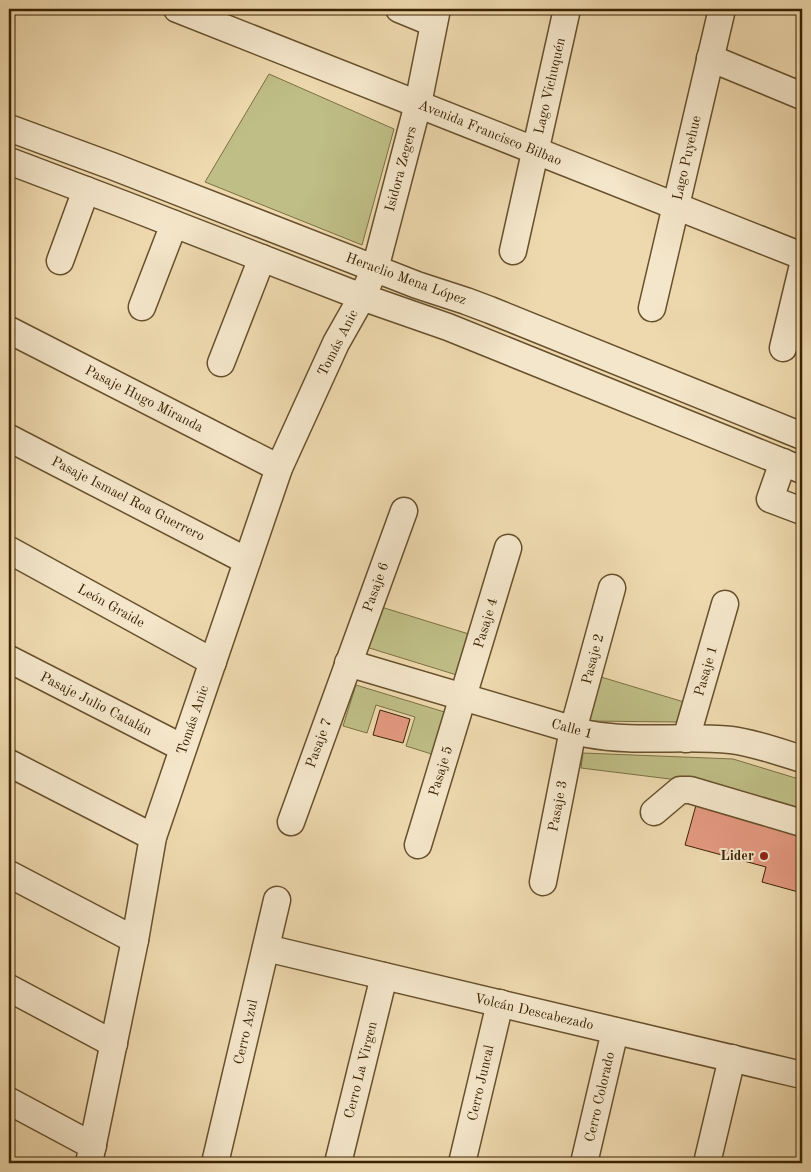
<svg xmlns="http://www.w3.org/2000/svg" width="811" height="1172" font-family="'Old Standard TT',serif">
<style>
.green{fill:#bfbe86;stroke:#7c7044}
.building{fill:#e59a81;stroke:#3a2301}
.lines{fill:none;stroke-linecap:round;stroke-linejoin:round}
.minor-casing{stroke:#67502c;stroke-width:29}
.minor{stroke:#f4e6ca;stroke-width:26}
.poi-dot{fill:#8f2418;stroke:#f4e6ca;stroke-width:2}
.labels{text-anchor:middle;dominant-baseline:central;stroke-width:4;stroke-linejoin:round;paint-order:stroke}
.street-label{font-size:14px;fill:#3a2301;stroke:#f4e6ca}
.poi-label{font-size:14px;font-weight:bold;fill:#3a2301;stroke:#f4e6ca;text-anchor:end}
</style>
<rect width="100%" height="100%" fill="#eed9ae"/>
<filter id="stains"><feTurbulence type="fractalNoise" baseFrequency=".004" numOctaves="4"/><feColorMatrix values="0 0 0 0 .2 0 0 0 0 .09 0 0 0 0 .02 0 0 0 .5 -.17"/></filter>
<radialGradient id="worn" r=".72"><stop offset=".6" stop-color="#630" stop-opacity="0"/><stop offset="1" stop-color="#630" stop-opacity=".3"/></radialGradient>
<!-- green -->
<g class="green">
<polygon points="269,74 394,129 362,245 205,182"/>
<polygon points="378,606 472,635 460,676 366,647"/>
<polygon points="601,677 684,702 677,722 589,721"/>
<polygon points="356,685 451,714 438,756 406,746 415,717 376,705 367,733 343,726"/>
<polygon points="583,753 733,759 802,780 802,816 678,780 581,768"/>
</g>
<!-- building -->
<g class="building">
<polygon points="380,710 410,719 403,743 373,735"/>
<polygon points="698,798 802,827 802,893 762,882 766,867 685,845"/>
</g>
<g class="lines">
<defs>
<g id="minor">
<polyline points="177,9 802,256"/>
<polyline points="399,9 433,23"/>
<polyline points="710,58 802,96"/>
<polyline points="9,128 112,166 417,285 466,301 490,310 802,436"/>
<polyline points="9,161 128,206 362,297 448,327 802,470"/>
<polyline points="513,251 567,9"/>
<polyline points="60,261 86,190"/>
<polyline points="142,307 174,224"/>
<polyline points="652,308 722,9"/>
<polyline points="9,330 279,468"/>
<polyline points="783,348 802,269"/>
<polyline points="221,363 262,258"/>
<polyline points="9,438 247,561"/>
<polyline points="783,462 770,499 802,511"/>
<polyline points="9,550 213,662"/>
<polyline points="9,659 183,748"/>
<path d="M348 663 588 734C635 743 684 735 731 740 755 743 779 752 802 759"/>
<polyline points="686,739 725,604"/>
<polyline points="9,763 153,837"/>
<polyline points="654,812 680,790 690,790 802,823"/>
<polyline points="291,822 404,511"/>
<polyline points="418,845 508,548"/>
<polyline points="9,874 135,940"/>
<polyline points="543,882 573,730 612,588"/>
<polyline points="266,948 802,1075"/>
<polyline points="9,988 114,1044"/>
<polyline points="9,1101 93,1146"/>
<polyline points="89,1163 135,940 153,837 279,468 336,343 362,297 375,269 418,104 437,9"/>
<polyline points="215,1163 277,900"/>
<polyline points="338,1163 384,976"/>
<polyline points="462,1163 500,1003"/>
<polyline points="584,1163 615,1031"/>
<polyline points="707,1163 732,1058"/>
</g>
</defs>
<!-- minor casing -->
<use href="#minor" class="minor-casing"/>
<!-- minor -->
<use href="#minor" class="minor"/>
</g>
<!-- markers -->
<circle class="poi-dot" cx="764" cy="856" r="5"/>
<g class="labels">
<!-- street labels -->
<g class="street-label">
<text transform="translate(550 86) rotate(-77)">Lago Vichuquén</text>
<text transform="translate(490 133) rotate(22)">Avenida Francisco Bilbao</text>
<text transform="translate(687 158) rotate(-77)">Lago Puyehue</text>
<text transform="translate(401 169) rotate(-75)">Isidora Zegers</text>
<text transform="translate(406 279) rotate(20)">Heraclio Mena López</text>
<text transform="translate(338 343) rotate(-63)">Tomás Anic</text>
<text transform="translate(144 399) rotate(27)">Pasaje Hugo Miranda</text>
<text transform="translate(128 499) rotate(27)">Pasaje Ismael Roa Guerrero</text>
<text transform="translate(376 587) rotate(-70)">Pasaje 6</text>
<text transform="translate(111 606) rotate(29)">León Graide</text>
<text transform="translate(486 623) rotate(-73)">Pasaje 4</text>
<text transform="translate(593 659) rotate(-75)">Pasaje 2</text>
<text transform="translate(706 671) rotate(-74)">Pasaje 1</text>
<text transform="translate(96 704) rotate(27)">Pasaje Julio Catalán</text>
<text transform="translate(193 720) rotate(-71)">Tomás Anic</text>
<text transform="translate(572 729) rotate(15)">Calle 1</text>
<text transform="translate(319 743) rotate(-70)">Pasaje 7</text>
<text transform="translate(441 771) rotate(-73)">Pasaje 5</text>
<text transform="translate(558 806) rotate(-79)">Pasaje 3</text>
<text transform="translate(534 1012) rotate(13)">Volcán Descabezado</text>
<text transform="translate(246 1032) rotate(-77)">Cerro Azul</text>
<text transform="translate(361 1070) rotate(-76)">Cerro La Virgen</text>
<text transform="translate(481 1083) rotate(-77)">Cerro Juncal</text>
<text transform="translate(600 1097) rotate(-77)">Cerro Colorado</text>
</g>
<!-- poi labels -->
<g class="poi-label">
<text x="754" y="856">Lider</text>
</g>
</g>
<!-- margin -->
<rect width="811" height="1172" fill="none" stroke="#eed9ae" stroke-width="30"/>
<rect x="10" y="10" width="791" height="1152" fill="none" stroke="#3a2301" stroke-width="2.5"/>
<rect x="15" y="15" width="781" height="1142" fill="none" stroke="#3a2301"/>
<rect width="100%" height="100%" filter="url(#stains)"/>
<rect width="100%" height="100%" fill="url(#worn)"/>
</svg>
